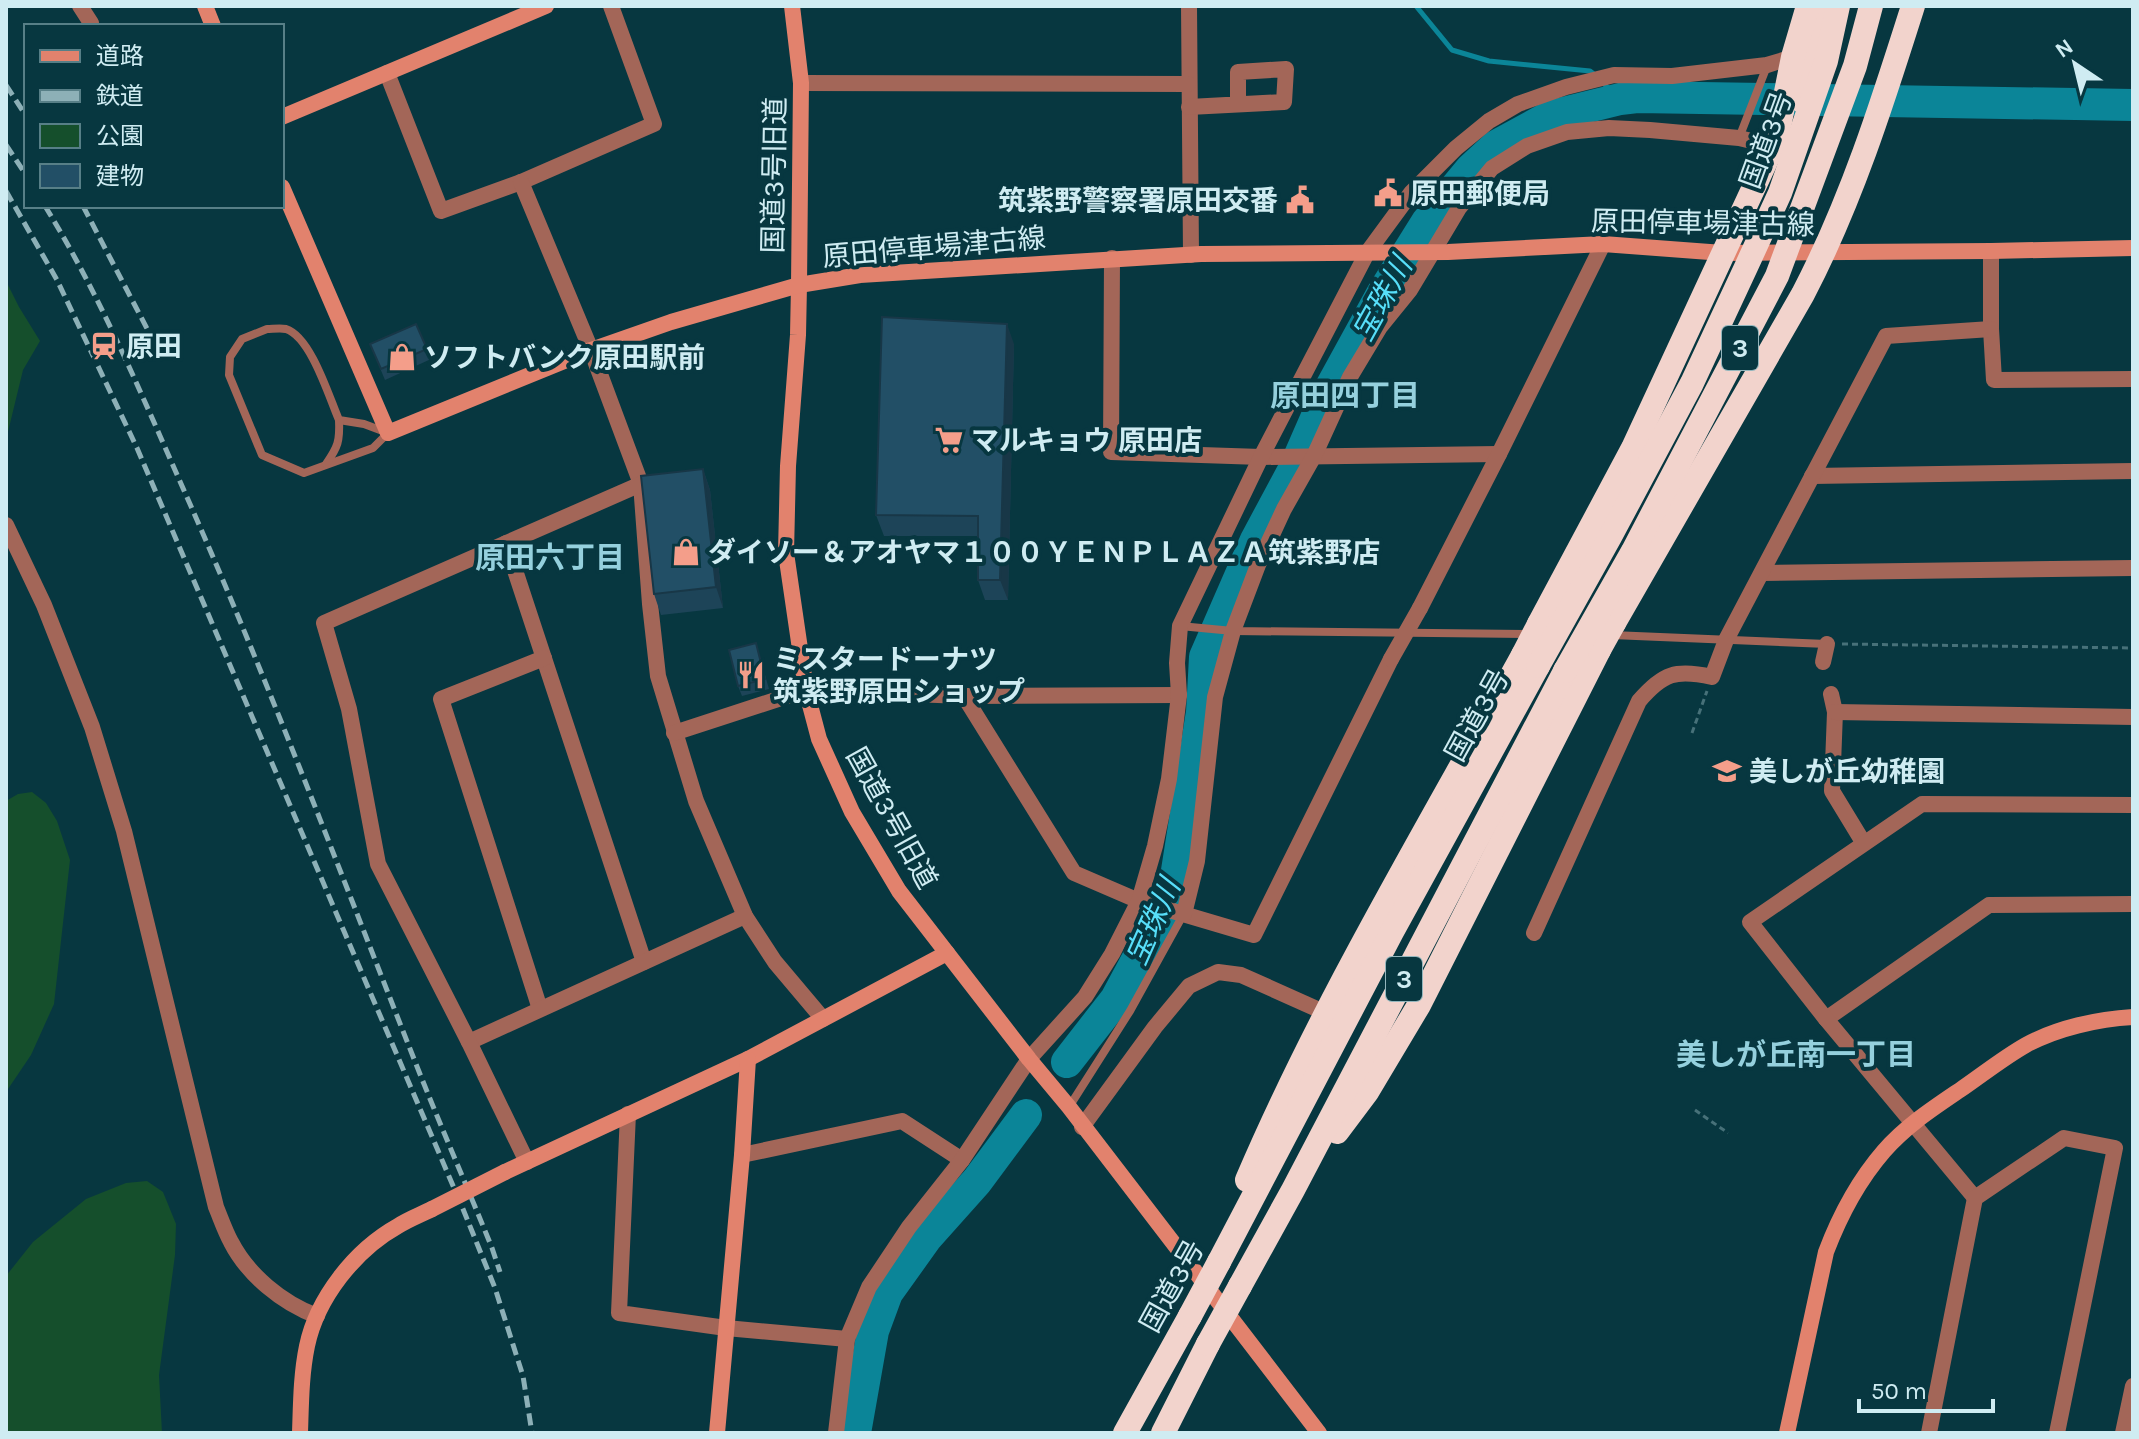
<svg xmlns="http://www.w3.org/2000/svg" width="2139" height="1439" font-family="Karla,'Noto Sans JP',sans-serif">
<style>
.green{fill:#154f2c}
.lines{fill:none;stroke-linecap:round;stroke-linejoin:round}
.stream{stroke:#0b8598;stroke-width:5}
.river{stroke:#0b8598;stroke-width:32}
.path{stroke:#477179;stroke-width:3;stroke-dasharray:6 4;stroke-linecap:butt}
.lane{stroke:#a36658;stroke-width:8}
.street{stroke:#a36658;stroke-width:16}
.secondary{stroke:#e2826d;stroke-width:16}
.highway{stroke:#f2d3cc;stroke-width:24}
.rail{stroke:#8db0b7;stroke-width:5;stroke-dasharray:12 6;stroke-linecap:butt}
.street-bridge{stroke:#a36658;stroke-width:16}
.secondary-bridge{stroke:#e2826d;stroke-width:16}
.highway-bridge{stroke:#f2d3cc;stroke-width:24}
.wall{fill:#1d4458}
.shaded-wall{fill:#183747}
.building{fill:#224f66;stroke:#183747;stroke-width:2}
.labels{text-anchor:middle;dominant-baseline:central;stroke-width:8;stroke-linejoin:round;paint-order:stroke}
.shield{fill:#073740;stroke:#93b6bd;stroke-width:2}
.shield-label{font-size:26px;font-weight:bold;fill:#cfecf2}
.street-label{font-size:28px;fill:#cfecf2;stroke:#073740}
.poi-label{font-size:28px;font-weight:bold;fill:#cfecf2;stroke:#073740;text-anchor:start}
.water-label{font-size:30px;font-style:italic;fill:#57def9;stroke:#073740}
.neighbourhood-label{font-size:30px;font-weight:bold;fill:#95d0dd;stroke:#073740}
</style>
<rect width="100%" height="100%" fill="#073740"/>
<!-- green -->
<g class="green">
<polygon points="6,281 19,307 40,341 23,370 6,440"/>
<polygon points="32,792 46,803 57,821 70,860 54,1004 31,1055 6,1092 6,801 18,794"/>
<polygon points="147,1181 163,1192 176,1224 175,1255 159,1375 162,1433 6,1433 6,1276 33,1242 86,1199 126,1183"/>
</g>
<g class="lines">
<!-- stream -->
<g class="stream">
<polyline points="1416,6 1452,50 1489,61 1590,71 1595,75"/>
<polyline points="1602,82 1620,99"/>
</g>
<!-- river -->
<g class="river">
<polyline points="1067,1062 1116,999 1145,945 1159,922 1176,877 1202,712 1205,657 1256,540 1294,469 1325,398 1382,294 1427,222 1471,169 1496,146 1551,116 1620,99 1637,97 2133,105"/>
<polyline points="855,1433 873,1331 887,1293 927,1237 977,1181 1026,1115"/>
</g>
<!-- path -->
<g class="path">
<polyline points="1842,644 2133,648"/>
<polyline points="1692,733 1707,691"/>
<polyline points="1695,1110 1728,1133"/>
</g>
<!-- lane -->
<g class="lane">
<polyline points="1739,138 1767,66"/>
<path d="M267 329C272 329 281 328 286 329 311 337 329 397 339 420L364 424 388 433 373 448 304 473 262 455 229 375 230 357 242 339Z"/>
<path d="M326 464C338 447 340 441 339 420"/>
<polyline points="1180,626 1233,631 1530,634"/>
<polyline points="1612,635 1827,644"/>
<polyline points="1069,1107 1130,1011 1183,915"/>
</g>
<!-- street -->
<g class="street">
<polyline points="80,6 91,23 90,26"/>
<polyline points="1189,6 1191,255"/>
<polyline points="387,73 441,211 521,182 654,124 611,6"/>
<polyline points="801,83 1188,84"/>
<polyline points="1189,107 1284,102 1286,69 1238,72 1238,103"/>
<polyline points="521,182 591,350 641,484 650,604 658,676 696,801 745,916 775,962 823,1019"/>
<polyline points="1991,251 1991,329 1994,380 2133,379"/>
<polyline points="1112,258 1111,452 1261,457 1499,454"/>
<polyline points="1812,476 2133,471"/>
<path d="M6 525 44 605 92 727 124 831 216 1207C221 1219 225 1231 231 1242 248 1275 282 1303 317 1316"/>
<polyline points="506,543 644,962"/>
<polyline points="1762,573 2133,568"/>
<polyline points="1420,608 1499,454 1603,244"/>
<polyline points="1823,662 1827,644"/>
<polyline points="1831,694 1835,712 1832,791 1863,842"/>
<polyline points="964,696 1074,873 1139,901 1254,935 1391,659"/>
<polyline points="1835,712 2133,717"/>
<polyline points="674,733 806,690 964,696 1179,695"/>
<polyline points="1184,914 1197,861 1215,697 1233,631 1258,565 1284,509 1314,456 1350,377 1380,327 1410,290 1459,208 1492,168 1527,146 1567,132 1609,128 1650,130 1739,138 1773,146"/>
<path d="M1534 933 1639 701C1663 673 1676 669 1712 677L1726 640 1886 336 1991 329"/>
<polyline points="540,1009 441,699 544,658"/>
<polyline points="1826,1019 1989,905 2133,904"/>
<polyline points="469,1042 745,916"/>
<polyline points="628,1114 619,1313 726,1328 847,1339"/>
<polyline points="1082,1127 1155,1027 1189,986 1218,972 1241,975 1326,1013"/>
<polyline points="742,1155 902,1121 962,1160"/>
<polyline points="527,1162 469,1042 378,864 349,709 324,623 641,484"/>
<polyline points="1975,1198 1826,1019 1750,922 1922,804 2133,805"/>
<polyline points="836,1433 847,1339 869,1287 909,1227 962,1160 1029,1059 1085,997 1112,954 1139,901 1155,846 1169,779 1179,695 1177,663 1180,626 1261,457 1367,253 1411,193 1456,148 1489,121 1518,104 1566,87 1614,75 1672,76 1767,65 1793,57"/>
<polyline points="1929,1433 1975,1198 2064,1138 2115,1148 2057,1433"/>
<polyline points="2123,1433 2133,1386"/>
</g>
<!-- secondary -->
<g class="secondary">
<polyline points="205,6 213,26"/>
<polyline points="792,6 801,83 799,285 798,335 788,466 786,553 806,690 819,739 852,812 899,891 1029,1059 1069,1107 1319,1433"/>
<polyline points="282,117 546,6"/>
<polyline points="282,187 388,433 591,350 671,322 799,285 860,275 1201,254 1448,252 1603,244 1723,253 1991,251 2133,248"/>
<polyline points="505,1172 748,1059 947,953"/>
<path d="M300 1433C301 1404 301 1375 307 1346 317 1298 355 1250 398 1226 409 1219 420 1215 432 1209"/>
<polyline points="717,1433 742,1155 748,1059"/>
<path d="M1787 1433 1826 1252C1840 1215 1858 1181 1884 1151 1906 1126 1932 1109 1960 1090 1982 1075 2003 1058 2026 1045 2057 1028 2098 1019 2133 1017"/>
</g>
<!-- highway -->
<g class="highway">
<polyline points="1802,101 1826,6"/>
<path d="M1614 623 1803 294C1851 202 1882 104 1913 6"/>
<polyline points="1539,624 1633,448 1773,146 1780,122 1793,57 1808,6"/>
<polyline points="1337,1132 1367,1092 1419,1005 1599,650"/>
<path d="M1247 1180C1324 1000 1428 828 1523 655"/>
<polyline points="1219,1262 1392,932 1538,666"/>
<polyline points="1240,1286 1293,1190 1565,671"/>
<polyline points="1125,1433 1190,1316"/>
<polyline points="1163,1433 1208,1344"/>
</g>
<!-- rail -->
<g class="rail">
<polyline points="6,85 26,116"/>
<polyline points="6,145 26,175"/>
<polyline points="6,191 57,280 137,448 463,1209 495,1288 523,1376 532,1433"/>
<path d="M45 206C103 300 145 403 190 504 271 688 342 877 416 1064 440 1125 467 1186 492 1248L500 1272"/>
<polyline points="83,206 153,340"/>
</g>
<!-- street-bridge -->
<polyline class="street-bridge" points="1391,659 1420,608"/>
<!-- secondary-bridge -->
<polyline class="secondary-bridge" points="432,1209 505,1172"/>
<!-- highway-bridge -->
<g class="highway-bridge">
<polyline points="1599,650 1614,623"/>
<polyline points="1523,655 1539,624"/>
<polyline points="1538,666 1610,537 1692,383 1747,265 1780,193 1826,61 1838,6"/>
<polyline points="1565,671 1633,551 1777,276 1855,66 1871,6"/>
<polyline points="1190,1316 1219,1262"/>
<polyline points="1208,1344 1240,1286"/>
</g>
</g>
<!-- wall -->
<g class="wall">
<polygon points="370,344 427,349 431,359 385,380"/>
<polygon points="1014,344 1008,600 985,600 978,580 978,536 884,536 876,515"/>
<polygon points="703,469 710,490 723,608 661,615 654,594"/>
<polygon points="756,643 769,689 742,696 738,686"/>
</g>
<!-- shaded-wall -->
<g class="shaded-wall">
<polygon points="1007,324 1014,344 1008,600 1000,580"/>
<polygon points="703,469 710,490 723,608 716,587"/>
</g>
<!-- building -->
<g class="building">
<polygon points="882,317 1007,324 1000,580 978,580 978,516 876,515"/>
<polygon points="416,324 427,349 381,369 370,344"/>
<polygon points="703,469 716,587 654,594 641,476"/>
<polygon points="756,643 765,679 738,686 729,650"/>
</g>
<!-- icons -->
<defs>
<symbol id="civic-bare" viewBox="-9 -9 18 18"><path d="M-.6-6.5H3V-4.5H.6V-3L4-1V1h2V6H-6V1h2V-1L-.6-3ZM-1.2 2.5V6h2.4V2.5Z" fill="#f49e8a" stroke="#073740" stroke-width="2.5" paint-order="stroke"/></symbol>
<symbol id="station-bare" viewBox="-9 -9 18 18"><path d="M-3-6H3Q5-6 5-4V2Q5 4 3 4L4.5 6H3L1.5 4h-3L-3 6H-4.5L-3 4Q-5 4-5 2V-4Q-5-6-3-6ZM-3.5-4v3h7v-3ZM-3.5 1v1.5H-2V1ZM2 1v1.5H3.5V1Z" fill="#f49e8a" stroke="#073740" stroke-width="2.5" paint-order="stroke"/></symbol>
<symbol id="shop-bare" viewBox="-9 -9 18 18"><path d="M-5-2.5h2.3a2.7 3.5 0 0 1 5.4 0H5L5.5 6h-11ZM-1.5-2.5h3a1.5 2.3 0 0 0-3 0Z" fill="#f49e8a" stroke="#073740" stroke-width="2.5" paint-order="stroke"/></symbol>
<symbol id="supermarket-bare" viewBox="-9 -9 18 18"><path d="M-6-5.5h2.5l.6 2H6L4.5 2H-2.5L-4.4-4H-6ZM-1.5 3.2a1.3 1.3 0 1 0 .1 0ZM3 3.2a1.3 1.3 0 1 0 .1 0Z" fill="#f49e8a" stroke="#073740" stroke-width="2.5" paint-order="stroke"/></symbol>
<symbol id="restaurant-bare" viewBox="-9 -9 18 18"><path d="M-5-6h1v4h1v-4h1v4h1v-4h1v5L-1.5 .5V6h-2V.5L-5-1ZM5-6V6H3V1.5H1.5Q1.5-4 5-6Z" fill="#f49e8a" stroke="#073740" stroke-width="2.5" paint-order="stroke"/></symbol>
<symbol id="school-bare" viewBox="-9 -9 18 18"><path d="M0-5L7-2L0 1L-7-2ZM-4 1L0 2.5L4 1V4Q0 6-4 4Z" fill="#f49e8a" stroke="#073740" stroke-width="2.5" paint-order="stroke"/></symbol>
</defs>
<g fill-rule="evenodd">
<use href="#civic-bare" x="1368" y="173" width="40" height="40"/>
<use href="#civic-bare" x="1280" y="180" width="40" height="40"/>
<use href="#station-bare" x="84" y="326" width="40" height="40"/>
<use href="#shop-bare" x="382" y="337" width="40" height="40"/>
<use href="#supermarket-bare" x="929" y="420" width="40" height="40"/>
<use href="#shop-bare" x="666" y="532" width="40" height="40"/>
<use href="#restaurant-bare" x="731" y="655" width="40" height="40"/>
<use href="#school-bare" x="1707" y="751" width="40" height="40"/>
</g>
<g class="labels">
<!-- shield labels -->
<g class="shield">
<rect x="1722" y="326" width="36" height="44" rx="6"/>
<rect x="1386" y="957" width="36" height="44" rx="6"/>
</g>
<g class="shield-label">
<text x="1740" y="348">3</text>
<text x="1404" y="979">3</text>
</g>
<!-- street labels -->
<g class="street-label">
<text transform="translate(1766 140) rotate(-70)">国道3号</text>
<text transform="translate(774 175) rotate(-89)">国道3号旧道</text>
<text transform="translate(1703 223) rotate(1)">原田停車場津古線</text>
<text transform="translate(934 247) rotate(-5)">原田停車場津古線</text>
<text transform="translate(1477 715) rotate(-61)">国道3号</text>
<text transform="translate(892 818) rotate(61)">国道3号旧道</text>
<text transform="translate(1172 1286) rotate(-61)">国道3号</text>
</g>
<!-- poi labels -->
<g class="poi-label">
<text x="1410" y="193">原田郵便局</text>
<text x="1278" y="200" text-anchor="end">筑紫野警察署原田交番</text>
<text x="126" y="346">原田</text>
<text x="424" y="357">ソフトバンク原田駅前</text>
<text x="971" y="440">マルキョウ 原田店</text>
<text x="708" y="552">ダイソー＆アオヤマ１００ＹＥＮＰＬＡＺＡ筑紫野店</text>
<text x="773" y="659">ミスタードーナツ<tspan x="773" dy="32">筑紫野原田ショップ</tspan></text>
<text x="1749" y="771">美しが丘幼稚園</text>
</g>
<!-- water labels -->
<g class="water-label">
<text transform="translate(1382 299) rotate(-61)">宝珠川</text>
<text transform="translate(1153 922) rotate(-66)">宝珠川</text>
</g>
<!-- neighbourhood labels -->
<g class="neighbourhood-label">
<text x="1345" y="396">原田四丁目</text>
<text x="550" y="558">原田六丁目</text>
<text x="1796" y="1055">美しが丘南一丁目</text>
</g>
</g>
<!-- border -->
<rect width="2139" height="1439" fill="none" stroke="#cfecf2" stroke-width="16"/>
<!-- legend -->
<rect x="24" y="24" width="260" height="184" fill="#073740" stroke="#577f87" stroke-width="2"/>
<rect x="40" y="50" width="40" height="12" fill="#e2826d" stroke="#577f87" stroke-width="2"/>
<text x="96" y="64" font-size="24" fill="#cfecf2">道路</text>
<rect x="40" y="90" width="40" height="12" fill="#8db0b7" stroke="#577f87" stroke-width="2"/>
<text x="96" y="104" font-size="24" fill="#cfecf2">鉄道</text>
<rect x="40" y="124" width="40" height="24" fill="#154f2c" stroke="#577f87" stroke-width="2"/>
<text x="96" y="144" font-size="24" fill="#cfecf2">公園</text>
<rect x="40" y="164" width="40" height="24" fill="#224f66" stroke="#577f87" stroke-width="2"/>
<text x="96" y="184" font-size="24" fill="#cfecf2">建物</text>
<!-- north arrow -->
<g transform="translate(2075 64) rotate(325)" stroke="#073740" stroke-width="6" paint-order="stroke">
<path d="M0-6L14 30L0 20L-14 30Z" fill="#cfecf2"/>
<text y="-12" font-size="22" font-weight="bold" text-anchor="middle" fill="#cfecf2">N</text>
</g>
<!-- scale -->
<path d="M1859 1399v12h134v-12" fill="none" stroke="#cfecf2" stroke-width="4"/>
<text x="1871" y="1399" font-size="24" fill="#cfecf2" stroke="#073740" stroke-width="6" paint-order="stroke">50 m</text>
</svg>
